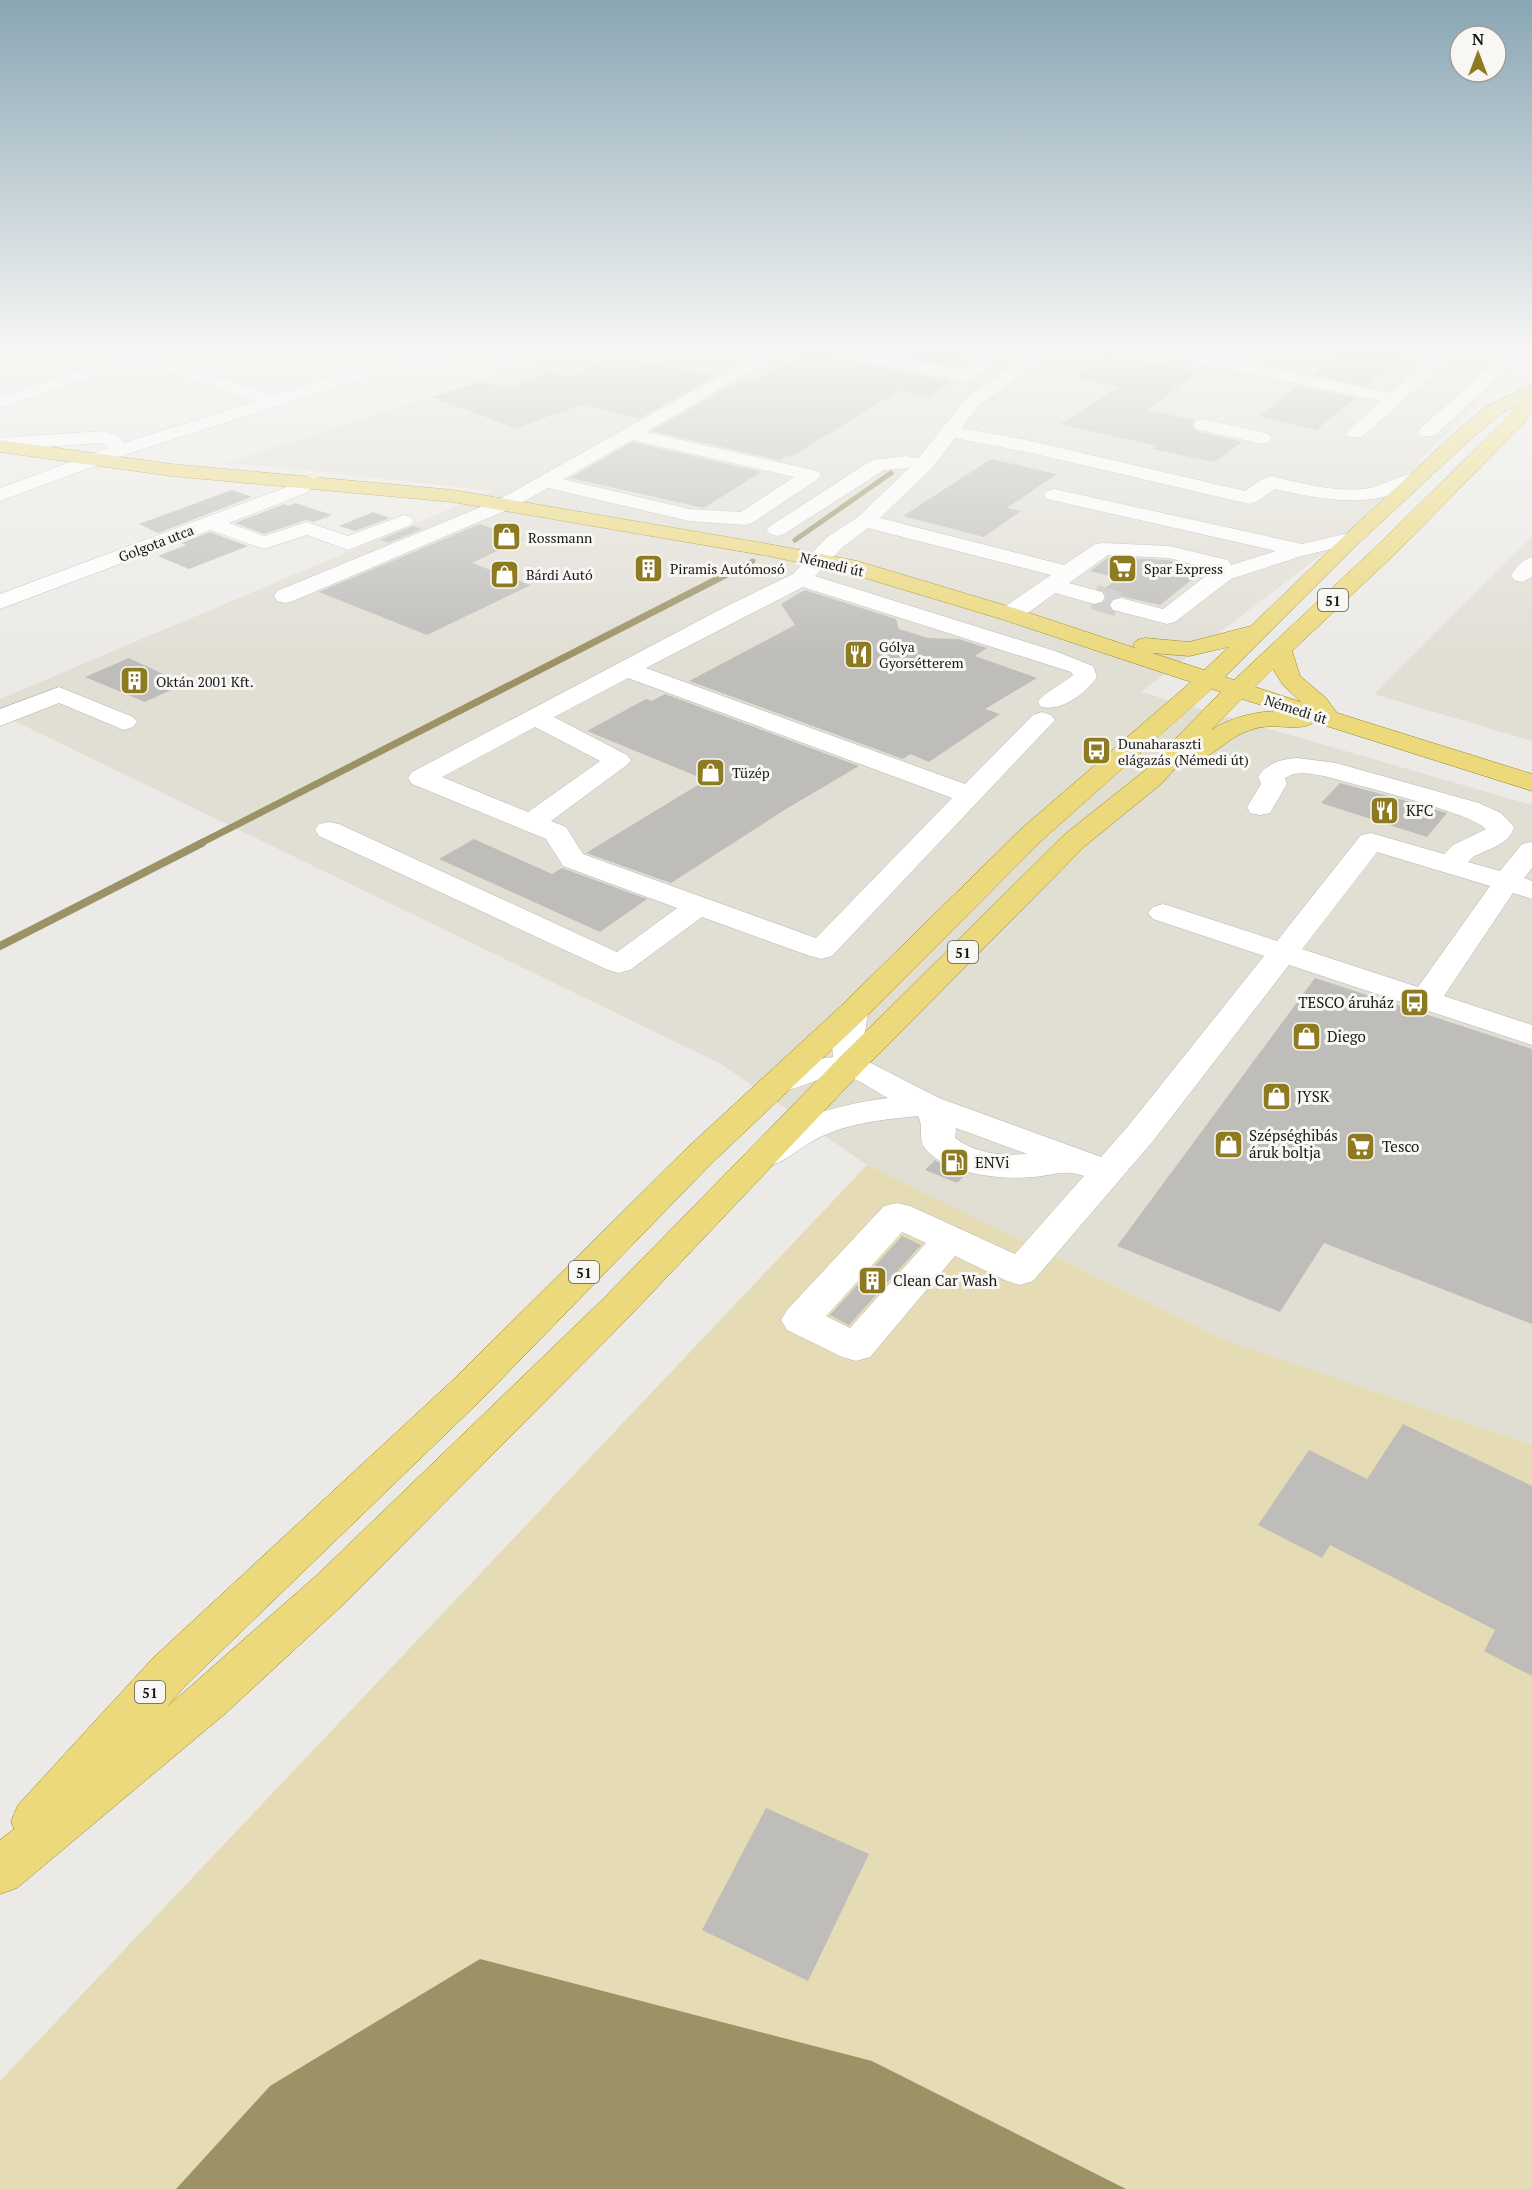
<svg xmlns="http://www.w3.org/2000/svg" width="1532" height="2189" font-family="'PT Serif',serif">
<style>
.built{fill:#e1ded4}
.green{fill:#e5dcb5}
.water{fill:#9c9265}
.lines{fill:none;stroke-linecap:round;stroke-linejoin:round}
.stream-far2{stroke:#9c9265;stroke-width:5}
.stream-far1{stroke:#9c9265;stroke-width:7}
.stream{stroke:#9c9265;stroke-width:8}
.building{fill:#bebdba}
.minor-tunnel{stroke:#cbcac8;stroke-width:25;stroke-dasharray:25 12;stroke-linecap:butt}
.minor-casing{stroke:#b5b4b1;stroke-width:1}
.major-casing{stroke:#99851f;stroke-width:1}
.minor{fill:#fff;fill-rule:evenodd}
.major{fill:#ecd97c;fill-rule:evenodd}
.labels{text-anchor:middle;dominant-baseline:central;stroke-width:6;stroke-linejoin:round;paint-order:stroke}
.far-poi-label{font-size:14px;fill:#171716;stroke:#f8f7f4;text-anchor:start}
.far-street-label{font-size:14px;fill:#171716;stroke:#f8f7f4}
.shield{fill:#f8f7f4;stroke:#5a5a59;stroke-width:1.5}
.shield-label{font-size:14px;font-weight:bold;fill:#171716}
.poi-label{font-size:15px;fill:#171716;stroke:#f8f7f4;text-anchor:start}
</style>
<rect width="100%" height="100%" fill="#ebeae7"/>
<!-- built -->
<g class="built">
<polygon points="572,352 1527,352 1345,537 1141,692 1532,805 1532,1445 1225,1340 867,1165 721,1064 0,714 0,699 492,491 299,469 225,463"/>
<polygon points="1532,536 1532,741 1374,694"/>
</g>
<!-- green -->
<polygon class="green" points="867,1165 1225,1340 1532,1445 1532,2189 1126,2189 872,2061 270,2086 176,2189 0,2189 0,2081"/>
<!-- water -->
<polygon class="water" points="480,1959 872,2061 1126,2189 176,2189 270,2086"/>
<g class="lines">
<!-- stream-far2 -->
<g class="stream-far2">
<polyline points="795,540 891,473"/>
<polyline points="736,570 753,561"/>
</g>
<!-- stream-far1 -->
<polyline class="stream-far1" points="199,844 739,568"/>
<!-- stream -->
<polyline class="stream" points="0,946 202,843"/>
</g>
<!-- building -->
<g class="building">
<polygon points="797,352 827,352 837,359 952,381 928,397 898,391 791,457 786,456 780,460 652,431 739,381 750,383 796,358"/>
<polygon points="881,352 966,352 947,365"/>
<polygon points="1342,352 1411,352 1366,386 1313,375"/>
<polygon points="1107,355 1197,372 1148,410 1194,420 1192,426 1196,431 1242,442 1214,462 1153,449 1157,446 1060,424 1119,387 1075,378"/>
<polygon points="611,356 715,376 638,419 585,404 515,428 432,397 483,381 506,389 550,371 571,377"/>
<polygon points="1298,386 1356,398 1316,430 1259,416"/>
<polygon points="632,442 761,472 704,508 570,478"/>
<polygon points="991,459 1057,474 1007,508 1021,511 984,537 903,516"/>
<polygon points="232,490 252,497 158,533 139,524"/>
<polygon points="295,503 332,515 314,522 306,520 264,534 235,523 284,504 289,506"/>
<polygon points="373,512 390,518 355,531 339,526"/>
<polygon points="480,524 523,539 472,563 531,585 427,635 319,592"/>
<polygon points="413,526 422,529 388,543 380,540"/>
<polygon points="210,532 248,546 189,569 158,556 186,545 181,543"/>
<polygon points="1109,557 1169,560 1199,568 1194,572 1199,574 1160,605 1120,596 1111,599 1109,608 1099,605 1107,598 1103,590 1118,578 1090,571"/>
<polygon points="805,590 896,619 899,629 928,638 959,639 987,648 975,656 1037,678 985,709 1000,714 929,762 910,754 903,759 689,681 795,625 781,604"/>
<polygon points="129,658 184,684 145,702 85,677"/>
<polygon points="665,694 859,766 786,809 671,883 586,853 706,780 587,731 646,699 652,701"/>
<polygon points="1340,783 1410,802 1447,813 1427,837 1321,803"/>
<polygon points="474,839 552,874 562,868 647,899 600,932 439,859"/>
<polygon points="1315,978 1532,1049 1532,1324 1324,1243 1280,1312 1117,1246"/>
<polygon points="935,1160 944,1166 966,1174 957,1183 925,1170"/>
<polygon points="902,1236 921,1245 849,1325 830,1315"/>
<polygon points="1403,1424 1532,1486 1532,1676 1484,1651 1495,1630 1330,1545 1322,1558 1258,1525 1309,1450 1367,1479"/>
<polygon points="766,1808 869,1854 808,1981 702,1930"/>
</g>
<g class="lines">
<!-- minor-tunnel -->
<polyline class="minor-tunnel" points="1094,597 1121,605"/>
<defs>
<g id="minor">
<polygon points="118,352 157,352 155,356 274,395 411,352 438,352 436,356 127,454 0,501 0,488 108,448 102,443 0,450 0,438 103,431 117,435 124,443 256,401 138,362 0,408 0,397 121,356"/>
<polygon points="543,352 561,352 561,353 558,357 546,357"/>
<path d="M762 352H783L646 432 818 471 821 475 818 479 752 523 745 525 689 521 548 488 512 508 293 601 285 603 277 601 274 596 277 591 498 500ZM632 440 794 477 741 512 689 509 563 479Z"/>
<polygon points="829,352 867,352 961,370 986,352 1006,352 970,380 964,381 837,357"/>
<path d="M1033 352H1053L978 406 962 428 1031 441 1245 491 1264 478 1271 476C1301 483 1333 492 1364 489 1384 487 1404 470 1423 475L1426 479C1422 485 1413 487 1406 490 1361 508 1320 499 1275 489L1256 502 1249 504 1031 453 955 438 931 469 880 518 1064 565 1095 544 1103 543 1169 546 1228 560 1231 565 1276 551 1047 499 1044 495 1047 491 1054 489 1302 544 1353 532 1360 534 1364 538 1360 542 1302 556 1231 579 1175 622 1167 624 1113 610 1110 605 1113 600 1121 598 1163 609 1211 572 1210 569 1169 558 1108 555 1069 583 1102 592 1105 597 1102 602 1094 604 1055 593C1040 603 1020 624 1001 619L998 614 1001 609 1051 575 868 528 843 547 815 576 1055 651 1093 666 1097 677C1086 693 1062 712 1041 707L1038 702C1044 692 1063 684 1073 675L1071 672 803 587 646 668 965 784 1033 715 1042 712 1051 715 1055 720 832 956 821 959 810 956 702 917 630 970 619 973 608 970 319 836 315 830 319 824 329 822 339 824 617 952 677 908 563 866 546 839 412 784 408 778 412 772 723 608 793 574 827 537 858 517 909 468 884 470 784 534 777 536 770 534 766 530 770 526 872 460 906 456 919 458 966 398ZM628 678 952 798 816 938 583 854 566 827 551 821 627 765 631 760 627 755 554 717ZM535 727 600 761 528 812 442 777Z"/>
<polygon points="1159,352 1194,352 1391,393 1438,352 1457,352 1362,437 1348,437 1346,433 1381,401 1167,357"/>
<polygon points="1507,352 1526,352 1434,436 1420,436 1418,432 1420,428"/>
<polygon points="1203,419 1269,434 1272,438 1269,442 1262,444 1196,429 1194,425 1196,421"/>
<polygon points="311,475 318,477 321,481 306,493 229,523 264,536 307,522 348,536 404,515 411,517 414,521 411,525 348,550 307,535 264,549 210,530 0,609 0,594 292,485"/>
<path d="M1532 557V577L1522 582 1514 580 1511 575C1517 567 1522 560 1532 557Z"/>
<polygon points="59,687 133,717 137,722 133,727 124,730 59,703 0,726 0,709"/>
<path d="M1297 758 1336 763 1479 803 1501 813 1514 827C1509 845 1488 849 1473 857L1468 862 1500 871 1522 844 1532 842V868L1524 878 1532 881V899L1513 893 1444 996 1532 1025V1045L1289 965 1153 1141 1033 1281 1020 1285 1007 1281 955 1256 870 1357 856 1361 842 1357 787 1330 781 1320 787 1310 884 1206 897 1203 910 1206 1015 1254 1084 1176C1065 1169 1054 1175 1034 1177 1003 1180 944 1175 924 1147 918 1138 924 1126 918 1116 880 1120 844 1123 811 1142 790 1154 777 1171 753 1164L748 1156C770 1120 848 1103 888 1098 875 1091 860 1080 846 1076 822 1070 793 1098 764 1090L760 1083C770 1068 814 1059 833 1057 831 1041 832 1020 841 1006L852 1004 863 1006 868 1013 863 1045 865 1060 939 1098 1101 1157 1129 1125 1264 956 1153 919 1148 913 1153 907 1163 904 1173 907 1277 941 1361 835 1371 833 1444 854 1453 845 1486 829C1472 813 1353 784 1324 776 1311 774 1297 770 1285 778L1287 784 1270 813 1260 815 1250 813 1247 807 1261 784 1258 777C1267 763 1281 759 1297 758ZM1377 852 1490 886 1418 987 1302 949ZM956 1128 1027 1154C1000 1156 977 1154 955 1138ZM902 1232 926 1243 850 1328 826 1316Z"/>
</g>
<path id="major" d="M1532 385V411L1524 423 1394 555 1292 651 1300 676 1326 698 1337 713 1532 774V791L1314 722C1301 732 1279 724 1263 727 1258 727 1251 730 1245 732 1225 739 1206 766 1183 760L1161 784 1085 846 861 1072 629 1317 347 1601 226 1713 17 1888 0 1894V1840L14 1829 11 1821 18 1805 153 1658 454 1379 688 1147 841 1006 1021 829 1191 682 1001 619 845 572 768 556 453 502 171 476 0 452V440L171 464 453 490 768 544 857 561 1017 609 1135 648 1133 645 1137 640 1145 638 1189 642 1251 626 1346 534 1448 439 1485 407ZM1517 405 1510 415 1378 545 1234 680 1225 677 1360 542 1462 447 1499 415ZM1229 647 1204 670 1152 653 1189 656ZM1273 669 1283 685 1301 702 1255 687ZM1212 689 1221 692 1143 772 1065 834 839 1058 603 1299 317 1575 167 1707 185 1686 482 1399 712 1163 863 1020 1041 841ZM1242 699 1281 711C1256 711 1232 717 1211 730Z"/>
</defs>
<!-- minor casing -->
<use href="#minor" class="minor-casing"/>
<!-- major casing -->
<use href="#major" class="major-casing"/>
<!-- minor -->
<use href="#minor" class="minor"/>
<!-- major -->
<use href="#major" class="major"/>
</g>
<!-- sky -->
<linearGradient id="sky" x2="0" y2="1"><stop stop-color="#89a6b4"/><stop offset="0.53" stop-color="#f6f6f4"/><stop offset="1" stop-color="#f6f6f4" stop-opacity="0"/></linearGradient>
<rect width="1532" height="659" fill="url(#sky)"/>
<!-- icons -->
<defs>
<symbol id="shop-square" viewBox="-11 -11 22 22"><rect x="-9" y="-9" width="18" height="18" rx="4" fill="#8e7b21" stroke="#f8f7f4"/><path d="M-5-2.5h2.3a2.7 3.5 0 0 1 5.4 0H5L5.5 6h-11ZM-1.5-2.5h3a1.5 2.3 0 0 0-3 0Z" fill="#fff"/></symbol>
<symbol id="building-square" viewBox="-11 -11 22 22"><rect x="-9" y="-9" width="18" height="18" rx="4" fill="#8e7b21" stroke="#f8f7f4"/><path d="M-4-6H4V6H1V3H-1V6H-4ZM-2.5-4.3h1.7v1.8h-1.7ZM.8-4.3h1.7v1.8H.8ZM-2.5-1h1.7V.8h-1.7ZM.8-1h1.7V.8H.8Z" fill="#fff"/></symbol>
<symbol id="supermarket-square" viewBox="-11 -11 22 22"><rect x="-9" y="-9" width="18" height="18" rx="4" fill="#8e7b21" stroke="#f8f7f4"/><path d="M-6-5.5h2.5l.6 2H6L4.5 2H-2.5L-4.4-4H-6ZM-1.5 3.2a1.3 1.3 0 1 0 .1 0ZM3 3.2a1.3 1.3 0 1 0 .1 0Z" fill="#fff"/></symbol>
<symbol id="restaurant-square" viewBox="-11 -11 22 22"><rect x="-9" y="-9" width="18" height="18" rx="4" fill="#8e7b21" stroke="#f8f7f4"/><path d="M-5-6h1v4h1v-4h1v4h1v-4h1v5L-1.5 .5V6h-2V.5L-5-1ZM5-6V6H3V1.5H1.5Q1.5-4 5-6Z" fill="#fff"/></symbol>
<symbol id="bus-square" viewBox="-11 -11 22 22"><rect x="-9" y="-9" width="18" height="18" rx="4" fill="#8e7b21" stroke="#f8f7f4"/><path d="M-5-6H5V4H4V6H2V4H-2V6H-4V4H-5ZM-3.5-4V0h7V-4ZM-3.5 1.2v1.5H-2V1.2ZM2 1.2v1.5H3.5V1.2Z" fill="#fff"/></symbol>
<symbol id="fuel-square" viewBox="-11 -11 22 22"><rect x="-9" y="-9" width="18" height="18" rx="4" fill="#8e7b21" stroke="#f8f7f4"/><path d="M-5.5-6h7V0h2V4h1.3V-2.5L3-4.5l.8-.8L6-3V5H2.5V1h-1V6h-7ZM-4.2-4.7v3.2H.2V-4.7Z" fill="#fff"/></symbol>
</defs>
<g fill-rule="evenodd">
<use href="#shop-square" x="490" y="520" width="33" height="33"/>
<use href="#building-square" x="632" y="552" width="33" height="33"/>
<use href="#supermarket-square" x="1106" y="552" width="33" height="33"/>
<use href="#shop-square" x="488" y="558" width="33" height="33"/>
<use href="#restaurant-square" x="842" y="638" width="33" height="33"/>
<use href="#building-square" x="118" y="664" width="33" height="33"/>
<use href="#bus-square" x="1080" y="734" width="33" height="33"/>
<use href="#shop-square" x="694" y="756" width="33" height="33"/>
<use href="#restaurant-square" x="1368" y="794" width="33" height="33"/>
<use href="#bus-square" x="1398" y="986" width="33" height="33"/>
<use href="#shop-square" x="1290" y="1020" width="33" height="33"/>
<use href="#shop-square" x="1260" y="1080" width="33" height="33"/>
<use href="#shop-square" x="1212" y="1128" width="33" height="33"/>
<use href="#supermarket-square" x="1344" y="1130" width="33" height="33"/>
<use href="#fuel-square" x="938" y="1146" width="33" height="33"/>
<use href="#building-square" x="856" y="1264" width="33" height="33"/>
</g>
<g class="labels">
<!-- far-poi labels -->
<g class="far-poi-label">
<text x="528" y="537">Rossmann</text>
<text x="670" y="568">Piramis Autómosó</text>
<text x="1144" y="568">Spar Express</text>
<text x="526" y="574">Bárdi Autó</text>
<text x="879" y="646">Gólya<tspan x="879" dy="16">Gyorsétterem</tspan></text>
<text x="156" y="681">Oktán 2001 Kft.</text>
<text x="1118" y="743">Dunaharaszti<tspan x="1118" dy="16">elágazás (Némedi út)</tspan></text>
<text x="732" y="772">Tüzép</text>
</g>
<!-- far-street labels -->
<g class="far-street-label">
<text transform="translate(156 543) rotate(-21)">Golgota utca</text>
<text transform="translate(832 564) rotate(13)">Némedi út</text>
<text transform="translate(1296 709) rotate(18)">Némedi út</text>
</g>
<!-- shield labels -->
<g class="shield">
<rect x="1318" y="589" width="30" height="22" rx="4.5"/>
<rect x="948" y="941" width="30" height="22" rx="4.5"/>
<rect x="569" y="1261" width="30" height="22" rx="4.5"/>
<rect x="135" y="1681" width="30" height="22" rx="4.5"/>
</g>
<g class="shield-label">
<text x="1333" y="600">51</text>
<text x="963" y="952">51</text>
<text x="584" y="1272">51</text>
<text x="150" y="1692">51</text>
</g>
<!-- poi labels -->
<g class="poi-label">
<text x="1406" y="810">KFC</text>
<text x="1394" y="1002" text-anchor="end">TESCO áruház</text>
<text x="1327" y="1036">Diego</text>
<text x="1297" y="1096">JYSK</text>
<text x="1249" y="1135">Szépséghibás<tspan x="1249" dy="17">áruk boltja</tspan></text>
<text x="1382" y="1146">Tesco</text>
<text x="975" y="1162">ENVi</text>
<text x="893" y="1280">Clean Car Wash</text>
</g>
</g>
<!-- north arrow -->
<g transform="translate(1478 54)"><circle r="28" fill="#f8f7f4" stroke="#9e9d9b" stroke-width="1.5"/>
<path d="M0-4.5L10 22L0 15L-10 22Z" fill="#8e7b21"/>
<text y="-9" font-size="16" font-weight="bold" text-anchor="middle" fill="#171716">N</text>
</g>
</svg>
